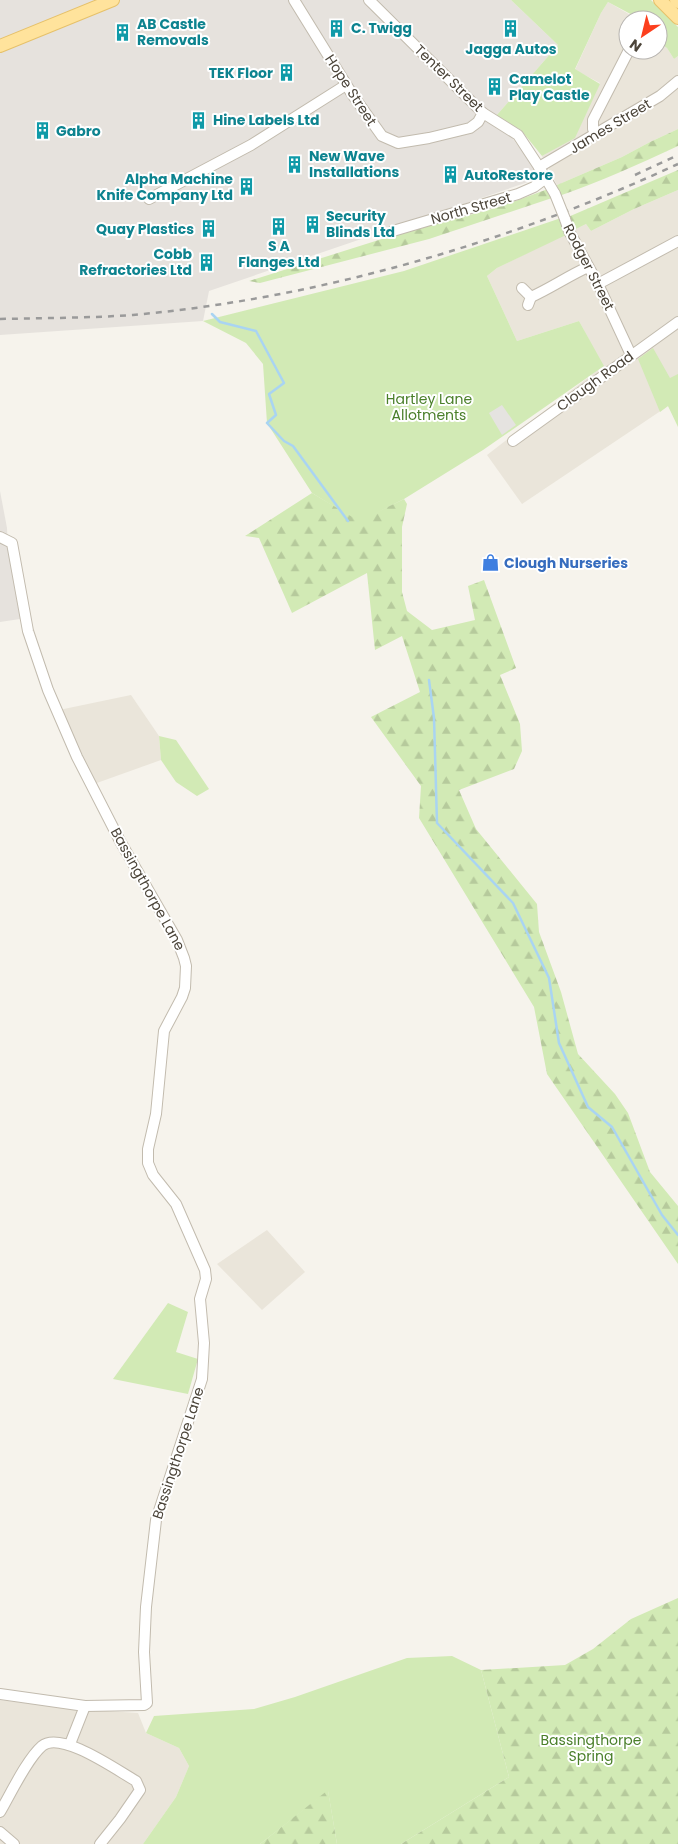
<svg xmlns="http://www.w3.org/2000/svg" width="678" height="1844" font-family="Poppins,sans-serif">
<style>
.residential{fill:#eae5da}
.industrial{fill:#e6e2dd}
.green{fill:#d2eab5}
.forest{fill:url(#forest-firs)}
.parking{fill:#e5e3e0}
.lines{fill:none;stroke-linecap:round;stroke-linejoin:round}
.stream{stroke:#a9d4f2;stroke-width:2.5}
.minor-casing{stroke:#c2bbae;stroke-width:12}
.major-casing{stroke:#e6c16a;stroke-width:14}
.minor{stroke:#fff;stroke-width:10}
.major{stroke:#ffe39c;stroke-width:12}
.rail{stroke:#9a9a9a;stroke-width:2.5;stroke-dasharray:6 6;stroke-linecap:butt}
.minor-bridge-casing{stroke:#c2bbae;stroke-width:12;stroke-linecap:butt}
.minor-bridge{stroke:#fff;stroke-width:10}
.labels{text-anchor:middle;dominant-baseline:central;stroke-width:4;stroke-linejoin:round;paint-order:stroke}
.culture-label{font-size:14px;font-weight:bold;fill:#0d838f;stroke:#fff;text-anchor:start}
.street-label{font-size:14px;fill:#4b4439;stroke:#fff}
.park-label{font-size:14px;fill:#4a7f2a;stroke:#fff}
.shop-label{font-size:14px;font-weight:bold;fill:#366cbe;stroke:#fff;text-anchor:start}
</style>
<defs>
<pattern id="forest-firs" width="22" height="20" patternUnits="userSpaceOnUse" patternTransform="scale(1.25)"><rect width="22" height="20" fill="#d2eab5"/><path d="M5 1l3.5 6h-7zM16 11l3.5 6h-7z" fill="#b6ca9c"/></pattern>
</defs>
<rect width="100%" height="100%" fill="#f6f3ec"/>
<!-- residential -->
<g class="residential">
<polygon points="608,2 639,20 628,20 628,50 658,50 658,42 667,48 674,59 678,56 678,129 650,142 622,157 557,185 542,156 575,137 600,83 575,70 601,13"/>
<polygon points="678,190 678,421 668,406 522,504 487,455 603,366 579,321 517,341 487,276 497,268 586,224 591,231 634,209"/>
<polygon points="131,695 159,736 161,760 94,784 59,710"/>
<polygon points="267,1230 305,1272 262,1310 217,1264"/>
<polygon points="0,1700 75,1709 138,1713 146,1733 179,1748 189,1766 176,1797 143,1844 0,1844"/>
</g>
<!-- industrial -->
<g class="industrial">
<polygon points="0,0 511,0 558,45 496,116 536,170 528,182 209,291 203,321 0,335"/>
<polygon points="0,491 7,528 8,550 20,619 0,622"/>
</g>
<!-- green -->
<g class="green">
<polygon points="511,0 651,0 678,27 678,56 674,59 667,48 658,42 658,20 644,12 638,18 608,2 601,13 575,69 600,84 575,138 542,156 521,130 496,116 558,45"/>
<polygon points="561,218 566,235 497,268 487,276 517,341 579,321 604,366 483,450 404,499 359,522 312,493 267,423 263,364 246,343 203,321 404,271"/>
<polygon points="653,348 670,378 678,374 678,427 668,406 660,412 638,359"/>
<polygon points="159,736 176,740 209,789 197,796 176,782 161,760"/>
<polygon points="168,1303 188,1312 176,1352 198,1359 188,1394 113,1379"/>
<polygon points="452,1656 481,1670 509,1777 401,1844 337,1844 328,1791 260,1844 143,1844 176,1797 189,1766 179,1748 146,1733 154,1716 254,1709 295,1697 407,1658"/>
</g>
<!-- forest -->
<g class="forest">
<path d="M678 129V146C639 164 600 182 559 196L557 185 622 157 650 142Z"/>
<polygon points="678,170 678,190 634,209 591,231 586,224 574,230 568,217"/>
<polygon points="548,189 552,198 429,239 260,283 249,281 385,238 499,207"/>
<polygon points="312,493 359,521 404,499 407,504 402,527 402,592 407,611 432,630 475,620 468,586 484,580 516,668 500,675 520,724 522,751 514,769 459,790 476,829 537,904 539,932 561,992 578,1054 615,1094 628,1113 650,1172 678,1206 678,1264 547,1074 534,1007 419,818 421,786 371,717 420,692 402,636 375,650 367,573 292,613 259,538 245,536"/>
<polygon points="678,1598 678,1844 401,1844 509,1777 481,1670 565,1665 593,1649 631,1619"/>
<polygon points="328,1790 337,1844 260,1844"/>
</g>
<!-- parking -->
<polygon class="parking" points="502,405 516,425 502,435 489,413"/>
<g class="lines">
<!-- stream -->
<g class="stream">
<polyline points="212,314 220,322 256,331 284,383 269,394 276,415 267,423 284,441 293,446 348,521"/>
<polyline points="429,680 434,718 437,823 513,903 549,978 559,1043 588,1107 612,1127 662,1215 678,1235"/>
</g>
<defs>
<g id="minor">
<polyline points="294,0 352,94 382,136 398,143 429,138 470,128 478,122 483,113"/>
<polyline points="369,0 483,113 518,135 539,167 555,194"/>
<polyline points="596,134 593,129 593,120 629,50"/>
<polyline points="539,167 660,96 678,81"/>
<polyline points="149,199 251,145 346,85"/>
<polyline points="565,219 569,231 598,284 631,355"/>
<polyline points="393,231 518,194 534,187 546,178"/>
<polyline points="598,284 678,241"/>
<polyline points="522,288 531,297 528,305"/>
<path d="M531 297C551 288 568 276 588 267"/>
<polyline points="513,441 678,322"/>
<polyline points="0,537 12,543 28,631 48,690 77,757 120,841 177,940 184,958 186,966 185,988 182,997 164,1031 156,1114 148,1149 148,1163 153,1175 176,1204 205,1270 206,1279 200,1299 204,1343 202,1379 156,1520 146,1607 144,1652 147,1703 144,1705 85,1706 0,1694"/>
<polyline points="70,1744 85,1706"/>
<path d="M0 1812C10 1795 27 1759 42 1746 61 1730 118 1771 136 1781L140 1790 120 1819 100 1844"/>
<polyline points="0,1832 14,1844"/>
</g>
<g id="major">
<polyline points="660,0 678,18"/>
<polyline points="676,0 678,2"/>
<polyline points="0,46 113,0"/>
</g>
</defs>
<!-- minor casing -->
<use href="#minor" class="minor-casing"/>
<!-- major casing -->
<use href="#major" class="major-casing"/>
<!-- minor -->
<use href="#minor" class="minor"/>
<!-- major -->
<use href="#major" class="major"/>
<!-- rail -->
<g class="rail">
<polyline points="635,175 678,155"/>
<path d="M0 319C44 318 89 318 133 315 320 298 507 243 678 164"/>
</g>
<defs>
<polyline id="minor-bridge" points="555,194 565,219"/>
</defs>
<!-- minor-bridge casing -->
<use href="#minor-bridge" class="minor-bridge-casing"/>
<!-- minor-bridge -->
<use href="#minor-bridge" class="minor-bridge"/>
</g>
<!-- icons -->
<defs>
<symbol id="building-bare" viewBox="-9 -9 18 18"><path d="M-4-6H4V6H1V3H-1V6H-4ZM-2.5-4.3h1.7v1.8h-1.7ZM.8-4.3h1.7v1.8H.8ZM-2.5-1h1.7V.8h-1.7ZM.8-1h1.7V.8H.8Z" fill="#0f9aa8" stroke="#fff" stroke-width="2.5" paint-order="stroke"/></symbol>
<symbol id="shop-bare" viewBox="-9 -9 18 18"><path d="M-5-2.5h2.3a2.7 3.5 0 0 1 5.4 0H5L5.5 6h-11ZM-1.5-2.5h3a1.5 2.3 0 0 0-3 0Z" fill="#3f7fe0" stroke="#fff" stroke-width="2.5" paint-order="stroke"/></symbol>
</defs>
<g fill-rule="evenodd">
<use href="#building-bare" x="324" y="16" width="25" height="25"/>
<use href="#building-bare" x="498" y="16" width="25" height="25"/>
<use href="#building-bare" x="110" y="20" width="25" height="25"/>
<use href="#building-bare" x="274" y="60" width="25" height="25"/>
<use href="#building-bare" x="482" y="74" width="25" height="25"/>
<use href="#building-bare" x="186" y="108" width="25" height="25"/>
<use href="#building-bare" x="30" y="118" width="25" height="25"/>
<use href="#building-bare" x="282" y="152" width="25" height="25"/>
<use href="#building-bare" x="438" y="162" width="25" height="25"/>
<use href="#building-bare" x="234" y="174" width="25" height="25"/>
<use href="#building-bare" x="300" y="212" width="25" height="25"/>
<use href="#building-bare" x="266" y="214" width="25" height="25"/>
<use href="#building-bare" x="196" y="216" width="25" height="25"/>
<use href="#building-bare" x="194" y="250" width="25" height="25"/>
<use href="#shop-bare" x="478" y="550" width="25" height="25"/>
</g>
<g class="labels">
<!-- culture labels -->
<g class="culture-label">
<text x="137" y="24">AB Castle<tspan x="137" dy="16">Removals</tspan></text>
<text x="351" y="28">C. Twigg</text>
<text x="511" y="49" text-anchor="middle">Jagga Autos</text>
<text x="273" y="73" text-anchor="end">TEK Floor</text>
<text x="509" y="79">Camelot<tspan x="509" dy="16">Play Castle</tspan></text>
<text x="213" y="120">Hine Labels Ltd</text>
<text x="56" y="131">Gabro</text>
<text x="309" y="156">New Wave<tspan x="309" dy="16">Installations</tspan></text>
<text x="464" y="175">AutoRestore</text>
<text x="233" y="179" text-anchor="end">Alpha Machine<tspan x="233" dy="16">Knife Company Ltd</tspan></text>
<text x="326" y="216">Security<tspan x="326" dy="16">Blinds Ltd</tspan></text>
<text x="194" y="229" text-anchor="end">Quay Plastics</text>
<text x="279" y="246" text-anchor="middle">S A<tspan x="279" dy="16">Flanges Ltd</tspan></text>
<text x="192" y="254" text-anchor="end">Cobb<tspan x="192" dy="16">Refractories Ltd</tspan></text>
</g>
<!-- street labels -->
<g class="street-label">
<text transform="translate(449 78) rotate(44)">Tenter Street</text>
<text transform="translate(351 90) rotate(57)">Hope Street</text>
<text transform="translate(610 126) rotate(-31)">James Street</text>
<text transform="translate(471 208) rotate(-16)">North Street</text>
<text transform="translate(589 267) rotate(63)">Rodger Street</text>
<text transform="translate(595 381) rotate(-36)">Clough Road</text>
<text transform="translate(148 889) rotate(61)">Bassingthorpe Lane</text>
<text transform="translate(178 1453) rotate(-72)">Bassingthorpe Lane</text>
</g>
<!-- park labels -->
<g class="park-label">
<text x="429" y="399">Hartley Lane<tspan x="429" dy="16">Allotments</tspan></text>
<text x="591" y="1740">Bassingthorpe<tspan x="591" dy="16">Spring</tspan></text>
</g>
<!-- shop labels -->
<g class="shop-label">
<text x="504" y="563">Clough Nurseries</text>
</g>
</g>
<!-- north arrow -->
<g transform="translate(643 35) rotate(215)"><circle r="24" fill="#ffffff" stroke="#b7b4b0"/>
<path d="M0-4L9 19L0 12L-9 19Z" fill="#fc3f1d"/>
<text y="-8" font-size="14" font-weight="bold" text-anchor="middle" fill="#4b4439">N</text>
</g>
</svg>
